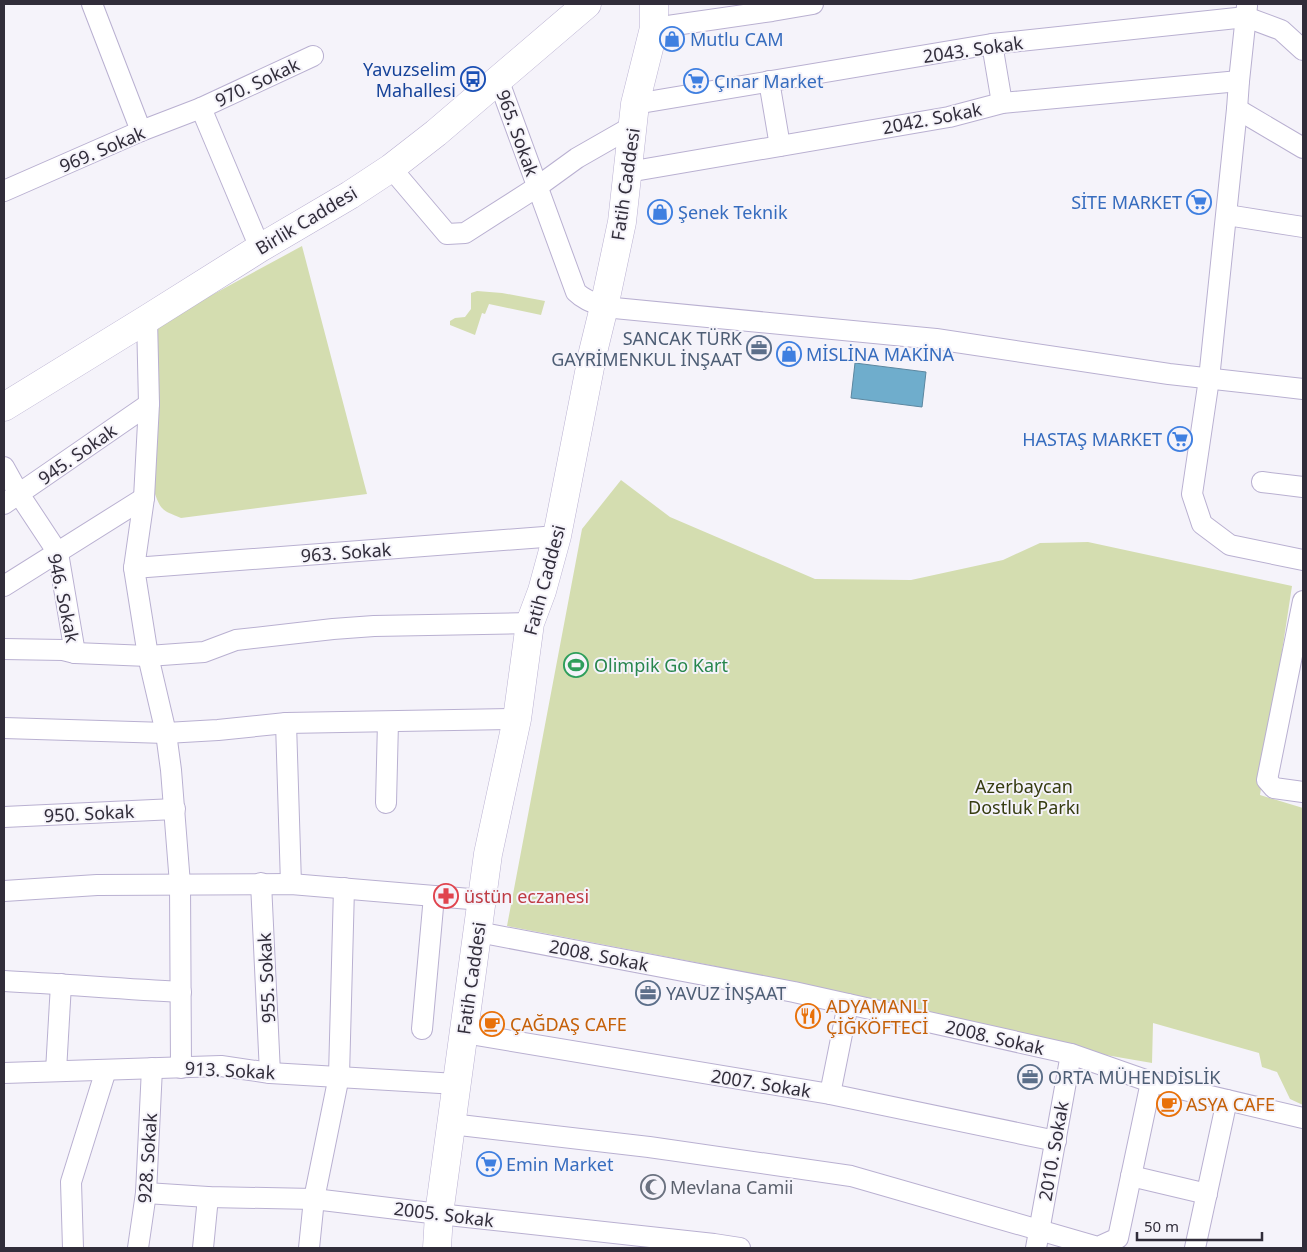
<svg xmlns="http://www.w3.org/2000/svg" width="1307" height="1252" font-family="'Noto Sans',sans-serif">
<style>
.green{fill:#d4ddb0}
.water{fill:#6fadcc;stroke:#5c87a0}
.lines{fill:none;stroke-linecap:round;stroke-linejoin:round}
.minor-casing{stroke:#b9b0d1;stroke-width:22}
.secondary-casing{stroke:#b9b0d1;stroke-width:29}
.minor{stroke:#fff;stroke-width:20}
.secondary{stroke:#fff;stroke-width:28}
.labels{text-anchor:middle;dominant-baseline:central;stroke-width:4;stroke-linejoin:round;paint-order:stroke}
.shop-label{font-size:18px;fill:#366cbe;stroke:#f5f3fa;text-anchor:start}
.street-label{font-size:18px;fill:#312d3a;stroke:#f5f3fa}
.transit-label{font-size:18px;fill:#164399;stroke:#f5f3fa;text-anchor:end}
.service-label{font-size:18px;fill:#4e5e75;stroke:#f5f3fa;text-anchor:start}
.leisure-label{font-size:18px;fill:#27864d;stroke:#f5f3fa;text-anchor:start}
.park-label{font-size:18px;fill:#363c10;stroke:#f5f3fa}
.health-label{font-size:18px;fill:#be3a42;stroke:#f5f3fa;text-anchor:start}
.food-label{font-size:18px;fill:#c56008;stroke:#f5f3fa;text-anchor:start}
.worship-label{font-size:18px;fill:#5b616d;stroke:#f5f3fa;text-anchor:start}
</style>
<rect width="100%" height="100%" fill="#f5f3fa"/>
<!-- green -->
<g class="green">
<path d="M302 246 367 494 181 518C164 511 161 511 155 494V326Z"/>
<polygon points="477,291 502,293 545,301 541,315 489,304 485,314 482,313 475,335 450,325 450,321 455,318 465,317 471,309 471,293"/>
<polygon points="621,480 670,517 815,579 911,580 1003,560 1040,543 1088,542 1292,586 1260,795 1303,808 1303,1105 1290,1099 1277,1072 1262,1067 1259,1053 1153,1023 1152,1063 1100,1054 710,965 507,926 582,529"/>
</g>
<!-- water -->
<polygon class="water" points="855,363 926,372 922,407 851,398"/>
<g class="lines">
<defs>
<g id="minor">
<polyline points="92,4 141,131"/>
<polyline points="1247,6 1239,81 1237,109 1209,379 1192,494 1202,524 1230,545 1303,560"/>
<polyline points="654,28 772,11 813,4"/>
<polyline points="992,44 1002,103"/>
<path d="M498 79 576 292C584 300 594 303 604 307L936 339 1169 374 1303 389"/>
<polyline points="769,81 780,146"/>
<polyline points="635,104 992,44 1246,17 1281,30 1303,50"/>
<polyline points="201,108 260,248"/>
<polyline points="1237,109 1303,148"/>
<polyline points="391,168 447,234 465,233 537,187 577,158 633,126"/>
<polyline points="628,172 949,117 1002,103 1239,81"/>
<polyline points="4,191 141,131 201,108 313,56"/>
<polyline points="1227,215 1303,227"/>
<polyline points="147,319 149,404 144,498 134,568 148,656 166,733 171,770 180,884 181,1068"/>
<polyline points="4,467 19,494 58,553 75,653"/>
<polyline points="1262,482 1303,487"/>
<polyline points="4,504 149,404"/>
<polyline points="134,568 557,536"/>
<polyline points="4,586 144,498"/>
<polyline points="1303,601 1267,780 1274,788 1303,792"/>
<polyline points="4,649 63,650 75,653 148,656 204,652 236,640 333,629 374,626 530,623"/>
<polyline points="286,723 291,884"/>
<polyline points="4,728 166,733 218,730 286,723 517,719"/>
<polyline points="386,803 388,722"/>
<polyline points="4,817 175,809"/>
<polyline points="261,883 270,1073"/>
<polyline points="4,891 97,885 291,884 482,900"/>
<polyline points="478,932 794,992 848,1004 1071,1054 1151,1082 1303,1118"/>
<path d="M4 981C63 984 122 989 181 992"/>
<polyline points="422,1029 434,896"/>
<polyline points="464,1033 830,1094 1056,1141"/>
<polyline points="56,1071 61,984"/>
<polyline points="4,1073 221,1066 270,1073 457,1084"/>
<polyline points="830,1094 848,1004"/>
<polyline points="451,1124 649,1147 851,1176 1098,1247 1118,1238 1151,1082"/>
<polyline points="1131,1176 1207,1194"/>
<polyline points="146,1193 208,1197 314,1199 439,1214 714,1244 740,1248"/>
<polyline points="73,1248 71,1182 106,1070"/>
<polyline points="138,1248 146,1193 152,1068"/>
<polyline points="203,1248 208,1197"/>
<polyline points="309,1248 314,1199 339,1076 344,888"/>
<polyline points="1036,1248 1071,1054"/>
<polyline points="1195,1248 1227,1100"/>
</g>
<g id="secondary">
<polyline points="4,407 147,319 260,248 350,195 391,168 436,133 587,4"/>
<polyline points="437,1248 439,1214 488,854 517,719 530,623 542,591 557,536 593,352 604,307 622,222 635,104 654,28 654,4"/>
</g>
</defs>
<!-- minor casing -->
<use href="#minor" class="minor-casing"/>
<!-- secondary casing -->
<use href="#secondary" class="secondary-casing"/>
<!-- minor -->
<use href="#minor" class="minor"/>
<!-- secondary -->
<use href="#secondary" class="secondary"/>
</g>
<!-- icons -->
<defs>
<symbol id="shop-ring" viewBox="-11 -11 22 22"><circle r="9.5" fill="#f5f3fa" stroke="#3f7fe0" stroke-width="1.5"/><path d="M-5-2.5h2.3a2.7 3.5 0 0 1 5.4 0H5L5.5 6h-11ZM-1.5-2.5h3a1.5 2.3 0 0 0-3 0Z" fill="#3f7fe0"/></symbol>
<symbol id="bus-ring" viewBox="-11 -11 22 22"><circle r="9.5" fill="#f5f3fa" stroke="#1a4fb4" stroke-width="1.5"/><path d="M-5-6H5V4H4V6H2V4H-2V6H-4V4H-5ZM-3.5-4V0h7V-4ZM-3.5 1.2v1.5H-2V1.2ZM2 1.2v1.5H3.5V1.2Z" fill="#1a4fb4"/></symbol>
<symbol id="supermarket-ring" viewBox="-11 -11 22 22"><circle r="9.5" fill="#f5f3fa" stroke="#3f7fe0" stroke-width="1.5"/><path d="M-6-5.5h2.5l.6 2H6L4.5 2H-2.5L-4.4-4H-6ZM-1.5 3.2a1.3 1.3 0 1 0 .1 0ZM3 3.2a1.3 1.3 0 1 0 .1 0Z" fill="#3f7fe0"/></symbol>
<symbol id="office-ring" viewBox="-11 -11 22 22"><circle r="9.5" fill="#f5f3fa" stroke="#5c6f8a" stroke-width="1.5"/><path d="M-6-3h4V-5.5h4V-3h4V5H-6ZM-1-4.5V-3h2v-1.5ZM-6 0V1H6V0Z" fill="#5c6f8a"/></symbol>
<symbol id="stadium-ring" viewBox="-11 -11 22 22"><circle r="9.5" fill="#f5f3fa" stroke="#2e9e5b" stroke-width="1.5"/><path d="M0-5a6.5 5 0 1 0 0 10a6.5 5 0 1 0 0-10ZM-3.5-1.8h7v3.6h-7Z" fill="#2e9e5b"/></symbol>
<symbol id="pharmacy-ring" viewBox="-11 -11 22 22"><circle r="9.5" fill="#f5f3fa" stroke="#e0444e" stroke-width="1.5"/><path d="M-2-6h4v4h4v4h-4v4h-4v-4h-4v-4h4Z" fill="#e0444e"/></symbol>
<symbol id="restaurant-ring" viewBox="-11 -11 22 22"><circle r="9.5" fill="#f5f3fa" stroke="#e8710a" stroke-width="1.5"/><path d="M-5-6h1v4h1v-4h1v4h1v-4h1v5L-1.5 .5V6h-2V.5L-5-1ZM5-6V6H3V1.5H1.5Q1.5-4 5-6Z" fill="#e8710a"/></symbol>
<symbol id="cafe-ring" viewBox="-11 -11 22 22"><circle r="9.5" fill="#f5f3fa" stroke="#e8710a" stroke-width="1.5"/><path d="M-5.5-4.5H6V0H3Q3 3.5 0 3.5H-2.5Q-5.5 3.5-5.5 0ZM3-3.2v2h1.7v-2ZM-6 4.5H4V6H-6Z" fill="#e8710a"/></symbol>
<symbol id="mosque-ring" viewBox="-11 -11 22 22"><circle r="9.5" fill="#f5f3fa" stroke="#6b7280" stroke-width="1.5"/><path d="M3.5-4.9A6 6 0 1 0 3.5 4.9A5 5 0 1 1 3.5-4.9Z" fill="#6b7280"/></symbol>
</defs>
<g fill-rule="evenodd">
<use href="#shop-ring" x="658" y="25" width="28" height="28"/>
<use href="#bus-ring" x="459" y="65" width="28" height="28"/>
<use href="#supermarket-ring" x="682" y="67" width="28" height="28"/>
<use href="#supermarket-ring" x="1185" y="188" width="28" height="28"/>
<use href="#shop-ring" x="646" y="198" width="28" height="28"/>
<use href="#office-ring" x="745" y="334" width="28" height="28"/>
<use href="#shop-ring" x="775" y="340" width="28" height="28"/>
<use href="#supermarket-ring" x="1166" y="425" width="28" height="28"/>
<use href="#stadium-ring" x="562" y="651" width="28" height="28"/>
<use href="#pharmacy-ring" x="432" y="882" width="28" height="28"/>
<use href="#office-ring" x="634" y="979" width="28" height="28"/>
<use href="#restaurant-ring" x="794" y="1002" width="28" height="28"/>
<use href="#cafe-ring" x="478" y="1010" width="28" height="28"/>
<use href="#office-ring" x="1016" y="1063" width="28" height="28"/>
<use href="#cafe-ring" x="1155" y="1090" width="28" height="28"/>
<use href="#supermarket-ring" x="475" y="1150" width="28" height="28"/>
<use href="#mosque-ring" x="639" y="1173" width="28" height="28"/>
</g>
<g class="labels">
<!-- shop labels -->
<g class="shop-label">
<text x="690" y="39">Mutlu CAM</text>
<text x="714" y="81">Çınar Market</text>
<text x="1182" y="202" text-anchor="end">SİTE MARKET</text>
<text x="678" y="212">Şenek Teknik</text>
<text x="806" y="354">MİSLİNA MAKİNA</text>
<text x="1162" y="439" text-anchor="end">HASTAŞ MARKET</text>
<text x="506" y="1164">Emin Market</text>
</g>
<!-- street labels -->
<g class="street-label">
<text transform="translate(973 49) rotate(-8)">2043. Sokak</text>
<text transform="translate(257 82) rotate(-25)">970. Sokak</text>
<text transform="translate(932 118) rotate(-11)">2042. Sokak</text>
<text transform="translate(518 133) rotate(70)">965. Sokak</text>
<text transform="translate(102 149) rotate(-23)">969. Sokak</text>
<text transform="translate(625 184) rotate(-82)">Fatih Caddesi</text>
<text transform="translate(306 220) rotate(-31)">Birlik Caddesi</text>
<text transform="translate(77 454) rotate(-35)">945. Sokak</text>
<text transform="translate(346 552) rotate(-4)">963. Sokak</text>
<text transform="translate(544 580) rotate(-75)">Fatih Caddesi</text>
<text transform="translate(64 598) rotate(78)">946. Sokak</text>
<text transform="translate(89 813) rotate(-3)">950. Sokak</text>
<text transform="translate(599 955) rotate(11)">2008. Sokak</text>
<text transform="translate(266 978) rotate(-93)">955. Sokak</text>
<text transform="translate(471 978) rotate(-82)">Fatih Caddesi</text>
<text transform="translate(995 1037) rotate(13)">2008. Sokak</text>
<text transform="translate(230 1070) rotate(3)">913. Sokak</text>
<text transform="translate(761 1083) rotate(9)">2007. Sokak</text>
<text transform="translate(1053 1151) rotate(-80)">2010. Sokak</text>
<text transform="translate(147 1158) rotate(-86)">928. Sokak</text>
<text transform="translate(444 1214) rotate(7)">2005. Sokak</text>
</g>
<!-- transit labels -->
<g class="transit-label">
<text x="456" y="69">Yavuzselim<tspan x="456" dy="21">Mahallesi</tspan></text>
</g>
<!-- service labels -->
<g class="service-label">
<text x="742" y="338" text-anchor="end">SANCAK TÜRK<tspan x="742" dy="21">GAYRİMENKUL İNŞAAT</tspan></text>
<text x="666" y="993">YAVUZ İNŞAAT</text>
<text x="1048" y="1077">ORTA MÜHENDİSLİK</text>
</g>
<!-- leisure labels -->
<g class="leisure-label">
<text x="594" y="665">Olimpik Go Kart</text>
</g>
<!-- park labels -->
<g class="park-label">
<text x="1024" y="786">Azerbaycan<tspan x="1024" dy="21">Dostluk Parkı</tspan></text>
</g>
<!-- health labels -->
<g class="health-label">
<text x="464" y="896">üstün eczanesi</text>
</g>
<!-- food labels -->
<g class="food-label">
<text x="826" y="1006">ADYAMANLI<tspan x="826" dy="21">ÇİĞKÖFTECİ</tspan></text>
<text x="510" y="1024">ÇAĞDAŞ CAFE</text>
<text x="1186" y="1104">ASYA CAFE</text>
</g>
<!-- worship labels -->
<g class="worship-label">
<text x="670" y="1187">Mevlana Camii</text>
</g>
</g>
<!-- border -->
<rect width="1307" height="1252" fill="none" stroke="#312d3a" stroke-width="10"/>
<!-- scale -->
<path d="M1137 1232v8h125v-8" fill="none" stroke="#312d3a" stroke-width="2.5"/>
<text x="1144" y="1232" font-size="15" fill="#312d3a" stroke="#f5f3fa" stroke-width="4" paint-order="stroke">50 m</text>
</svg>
